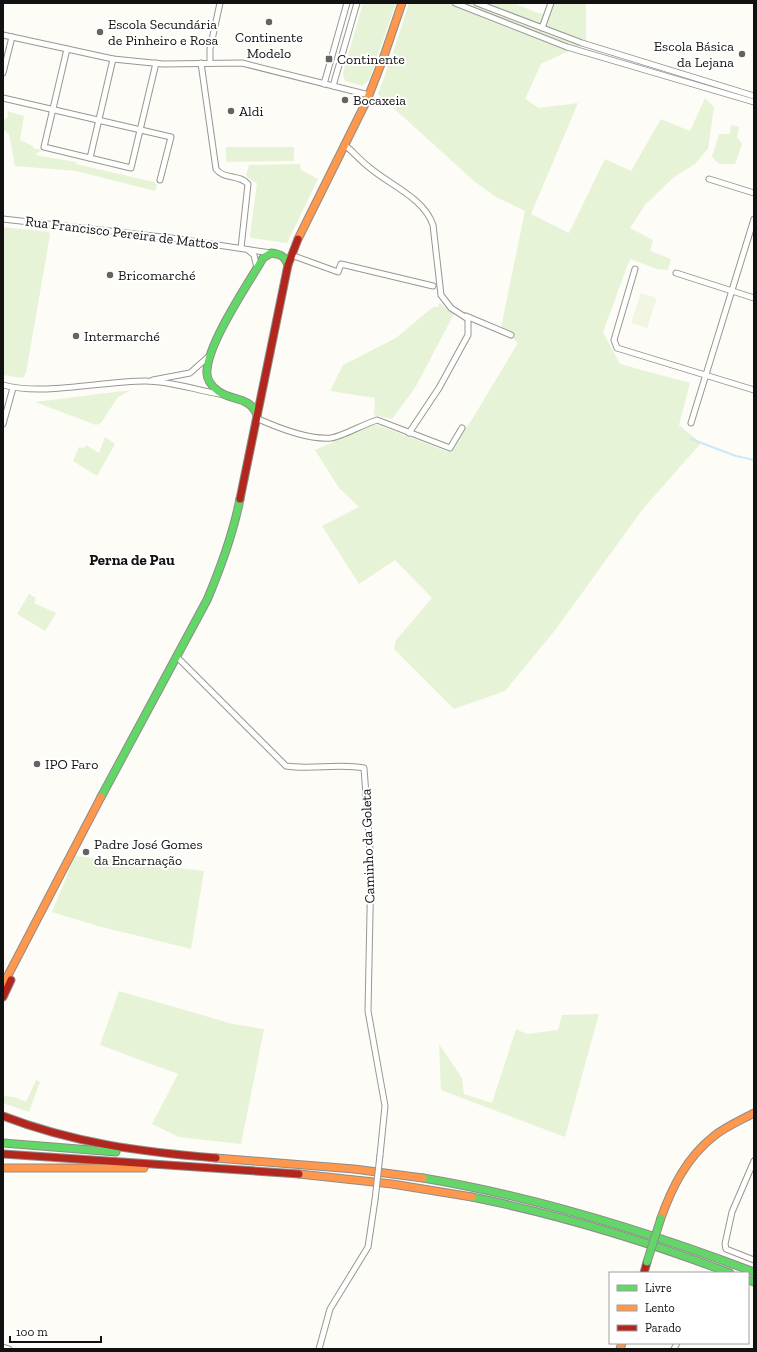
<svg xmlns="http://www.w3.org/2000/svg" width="757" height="1352" font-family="'Zilla Slab',serif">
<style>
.green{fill:#e7f3d7}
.pitch{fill:#f0f6e1}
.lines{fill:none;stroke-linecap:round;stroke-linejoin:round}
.stream{stroke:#cde8f7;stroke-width:2}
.street-casing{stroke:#979795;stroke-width:7}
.fast-casing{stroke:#8e8d8b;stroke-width:9}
.slow-casing{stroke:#8e8d8b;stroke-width:9}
.jam-casing{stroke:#8e8d8b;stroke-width:9}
.street{stroke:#fffffe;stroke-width:5}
.fast{stroke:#63d668;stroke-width:7}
.slow{stroke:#ff974d;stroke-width:7}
.jam{stroke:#b3261e;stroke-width:7}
.street-bridge-casing{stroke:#979795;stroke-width:7;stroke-linecap:butt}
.fast-bridge-casing{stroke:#8e8d8b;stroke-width:9;stroke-linecap:butt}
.street-bridge{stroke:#fffffe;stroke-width:5}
.fast-bridge{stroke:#63d668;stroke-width:7}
.poi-dot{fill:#646362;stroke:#fff;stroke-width:1.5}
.labels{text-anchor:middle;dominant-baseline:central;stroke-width:4;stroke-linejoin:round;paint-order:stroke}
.poi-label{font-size:14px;fill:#111;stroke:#fff;text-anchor:start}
.street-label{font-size:14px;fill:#111;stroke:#fff}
.neighbourhood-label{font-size:15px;font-weight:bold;fill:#111;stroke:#fff}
</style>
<rect width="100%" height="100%" fill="#fdfcf7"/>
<!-- green -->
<g class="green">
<polygon points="363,3 396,3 369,80 362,86 345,81 343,73"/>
<polygon points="409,3 513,3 538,13 550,15 555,3 586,3 586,43 541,64 525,99 539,108 578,103 531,214 569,233 605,159 631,171 661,119 690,131 705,98 714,107 708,149 695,164 674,177 645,205 630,228 653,240 650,251 671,259 668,270 657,269 630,259 603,332 620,364 690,383 679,425 701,443 642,510 556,629 505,691 454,709 394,649 396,640 432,598 395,560 359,584 322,526 359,507 339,488 315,450 375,424 448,452 471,421 518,343 501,327 525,211 496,197 475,182 378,94 395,47"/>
<polygon points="7,111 24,116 20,140 33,146 33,148 42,150 35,155 76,162 76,164 154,182 157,185 155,191 76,171 15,166 9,134 3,129 4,120 8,117"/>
<polygon points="731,125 739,127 737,137 742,144 735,164 719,164 712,157 719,134 730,134"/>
<polygon points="226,147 294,147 294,161 226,162"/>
<polygon points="300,164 301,170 318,179 287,243 251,238 250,235 257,183 248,178 246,175 249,165"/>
<polygon points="3,227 49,232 50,235 26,373 23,378 3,375"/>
<polygon points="439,303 454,314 415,388 392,419 374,415 375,398 330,391 343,365 396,338 433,307 438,307"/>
<polygon points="131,390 118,397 101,423 96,425 35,402"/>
<polygon points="105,437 115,444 97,476 73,461 79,447 84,448 86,445 99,453"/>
<polygon points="29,594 36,598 34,603 56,613 45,631 17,614"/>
<polygon points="75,856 204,871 191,949 98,926 52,912"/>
<polygon points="119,991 233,1024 264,1029 241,1144 179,1137 152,1124 178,1074 100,1045"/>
<polygon points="599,1014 565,1137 441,1090 439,1044 462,1078 464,1094 492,1103 516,1029 527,1034 558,1030 562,1015"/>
<polygon points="36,1080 40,1082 29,1112 3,1103 3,1096 14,1097 26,1102"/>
</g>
<!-- pitch -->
<polygon class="pitch" points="641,293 657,298 647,328 631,323"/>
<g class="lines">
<!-- stream -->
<polyline class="stream" points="691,439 736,456 754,460"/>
<defs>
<g id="street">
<polyline points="455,3 567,47 754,102"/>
<polyline points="477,3 582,43 754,96"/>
<polyline points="542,28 551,3"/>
<polyline points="3,35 113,59 163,64 242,63 369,95"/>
<polyline points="67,49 44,147 131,168 156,63"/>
<path d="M201 63 216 169C224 180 240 174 248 184L241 248"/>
<polyline points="210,63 210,49 220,3"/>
<polyline points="3,73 12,37"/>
<polyline points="324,84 347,3"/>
<polyline points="333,86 357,3"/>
<polyline points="3,98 171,137 160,180"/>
<path d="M345 145C353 152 361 161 370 168 390 185 424 198 433 225L441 295 451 308 468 319V335L439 388 409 433"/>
<polyline points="90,158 113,59"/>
<polyline points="709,179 754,193"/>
<polyline points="3,219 171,238 271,253"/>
<polyline points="248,250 254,255 257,268"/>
<polyline points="291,255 338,272 341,264 433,286"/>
<polyline points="635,269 614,340 617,348 754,390"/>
<polyline points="676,273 754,298"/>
<polyline points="466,316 511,335"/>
<polyline points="153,380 190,373 208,357"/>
<path d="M3 385C43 396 102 381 145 381 171 381 195 390 220 394"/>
<path d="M256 418C276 427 309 440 331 438 341 437 364 424 377 420L450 448 462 428"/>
<polyline points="691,423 754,219"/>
<polyline points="3,424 13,388"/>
<path d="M177 657 286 766C312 770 338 763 364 768L371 864 368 1011 385 1106 380 1155"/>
<polyline points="754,1161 732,1212 725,1244 726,1249 754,1260"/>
<polyline points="3,1347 9,1349"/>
<polyline points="319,1349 330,1309 368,1247 375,1200"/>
<polyline points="674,1349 677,1343"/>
</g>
<g id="fast">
<path d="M257 415C250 396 231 401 218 391 211 386 206 378 207 370 209 341 248 284 263 258L271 253C280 254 285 256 288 265"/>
<path d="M101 797 207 600C221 567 233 534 240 499"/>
<polyline points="3,1143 116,1152"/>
<path d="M423 1178C537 1197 646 1231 754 1272"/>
<path d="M472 1197C561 1215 646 1241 730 1273"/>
<polyline points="748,1280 754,1282"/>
</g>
<g id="slow">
<polyline points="298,239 367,100 383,59 402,3"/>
<polyline points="3,985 101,797"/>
<polyline points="216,1158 354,1169 423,1178"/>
<polyline points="3,1168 144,1168"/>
<polyline points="299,1174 392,1184 472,1197"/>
<path d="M661 1218C672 1187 687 1157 714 1136 725 1127 741 1120 754 1113"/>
<polyline points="620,1349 622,1343"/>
</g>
<g id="jam">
<polyline points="240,499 288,265 298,239"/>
<polyline points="3,997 11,980"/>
<path d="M3 1116C73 1143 141 1152 216 1158"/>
<polyline points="3,1154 299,1174"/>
<polyline points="644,1273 647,1262"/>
</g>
</defs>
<!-- street casing -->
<use href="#street" class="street-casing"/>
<!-- fast casing -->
<use href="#fast" class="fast-casing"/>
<!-- slow casing -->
<use href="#slow" class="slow-casing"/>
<!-- jam casing -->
<use href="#jam" class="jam-casing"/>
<!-- street -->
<use href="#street" class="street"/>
<!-- fast -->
<use href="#fast" class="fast"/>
<!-- slow -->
<use href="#slow" class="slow"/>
<!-- jam -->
<use href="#jam" class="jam"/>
<defs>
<polyline id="street-bridge" points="375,1200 380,1155"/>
<polyline id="fast-bridge" points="647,1262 661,1218"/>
</defs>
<!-- street-bridge casing -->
<use href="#street-bridge" class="street-bridge-casing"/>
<!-- fast-bridge casing -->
<use href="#fast-bridge" class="fast-bridge-casing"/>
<!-- street-bridge -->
<use href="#street-bridge" class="street-bridge"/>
<!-- fast-bridge -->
<use href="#fast-bridge" class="fast-bridge"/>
</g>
<!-- markers -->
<g class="poi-dot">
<circle cx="269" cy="22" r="4"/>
<circle cx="100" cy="32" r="4"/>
<circle cx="742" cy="54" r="4"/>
<rect x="325" y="55" width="8" height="8" rx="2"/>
<circle cx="345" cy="100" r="4"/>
<circle cx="231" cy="111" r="4"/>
<circle cx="110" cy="275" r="4"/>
<circle cx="76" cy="336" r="4"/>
<circle cx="37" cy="764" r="4"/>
<circle cx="86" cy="852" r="4"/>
</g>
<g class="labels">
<!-- poi labels -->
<g class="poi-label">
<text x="108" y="24">Escola Secundária<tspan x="108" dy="16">de Pinheiro e Rosa</tspan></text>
<text x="269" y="37" text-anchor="middle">Continente<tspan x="269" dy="16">Modelo</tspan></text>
<text x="734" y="46" text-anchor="end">Escola Básica<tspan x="734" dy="16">da Lejana</tspan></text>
<text x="337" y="59">Continente</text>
<text x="353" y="100">Bocaxeia</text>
<text x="239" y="111">Aldi</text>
<text x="118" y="275">Bricomarché</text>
<text x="84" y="336">Intermarché</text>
<text x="45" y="764">IPO Faro</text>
<text x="94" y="844">Padre José Gomes<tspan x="94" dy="16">da Encarnação</tspan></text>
</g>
<!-- street labels -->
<g class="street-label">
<text transform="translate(122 233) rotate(7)">Rua Francisco Pereira de Mattos</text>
<text transform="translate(368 846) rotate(-92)">Caminho da Goleta</text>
</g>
<!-- neighbourhood labels -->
<g class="neighbourhood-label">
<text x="132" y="560">Perna de Pau</text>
</g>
</g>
<!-- border -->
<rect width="757" height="1352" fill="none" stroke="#111111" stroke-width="8"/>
<!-- legend -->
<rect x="609" y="1272" width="140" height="72" fill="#ffffff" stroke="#a0a0a0"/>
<rect x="617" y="1285" width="20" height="6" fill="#63d668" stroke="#a0a0a0"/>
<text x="645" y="1292" font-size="12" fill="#111111">Livre</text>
<rect x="617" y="1305" width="20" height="6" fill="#ff974d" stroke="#a0a0a0"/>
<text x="645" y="1312" font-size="12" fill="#111111">Lento</text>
<rect x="617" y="1325" width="20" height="6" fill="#b3261e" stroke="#a0a0a0"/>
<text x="645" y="1332" font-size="12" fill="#111111">Parado</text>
<!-- scale -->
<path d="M10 1336v6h91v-6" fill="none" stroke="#111111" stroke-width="2"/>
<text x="16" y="1336" font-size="12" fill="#111111" stroke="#ffffff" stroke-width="3" paint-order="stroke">100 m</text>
</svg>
